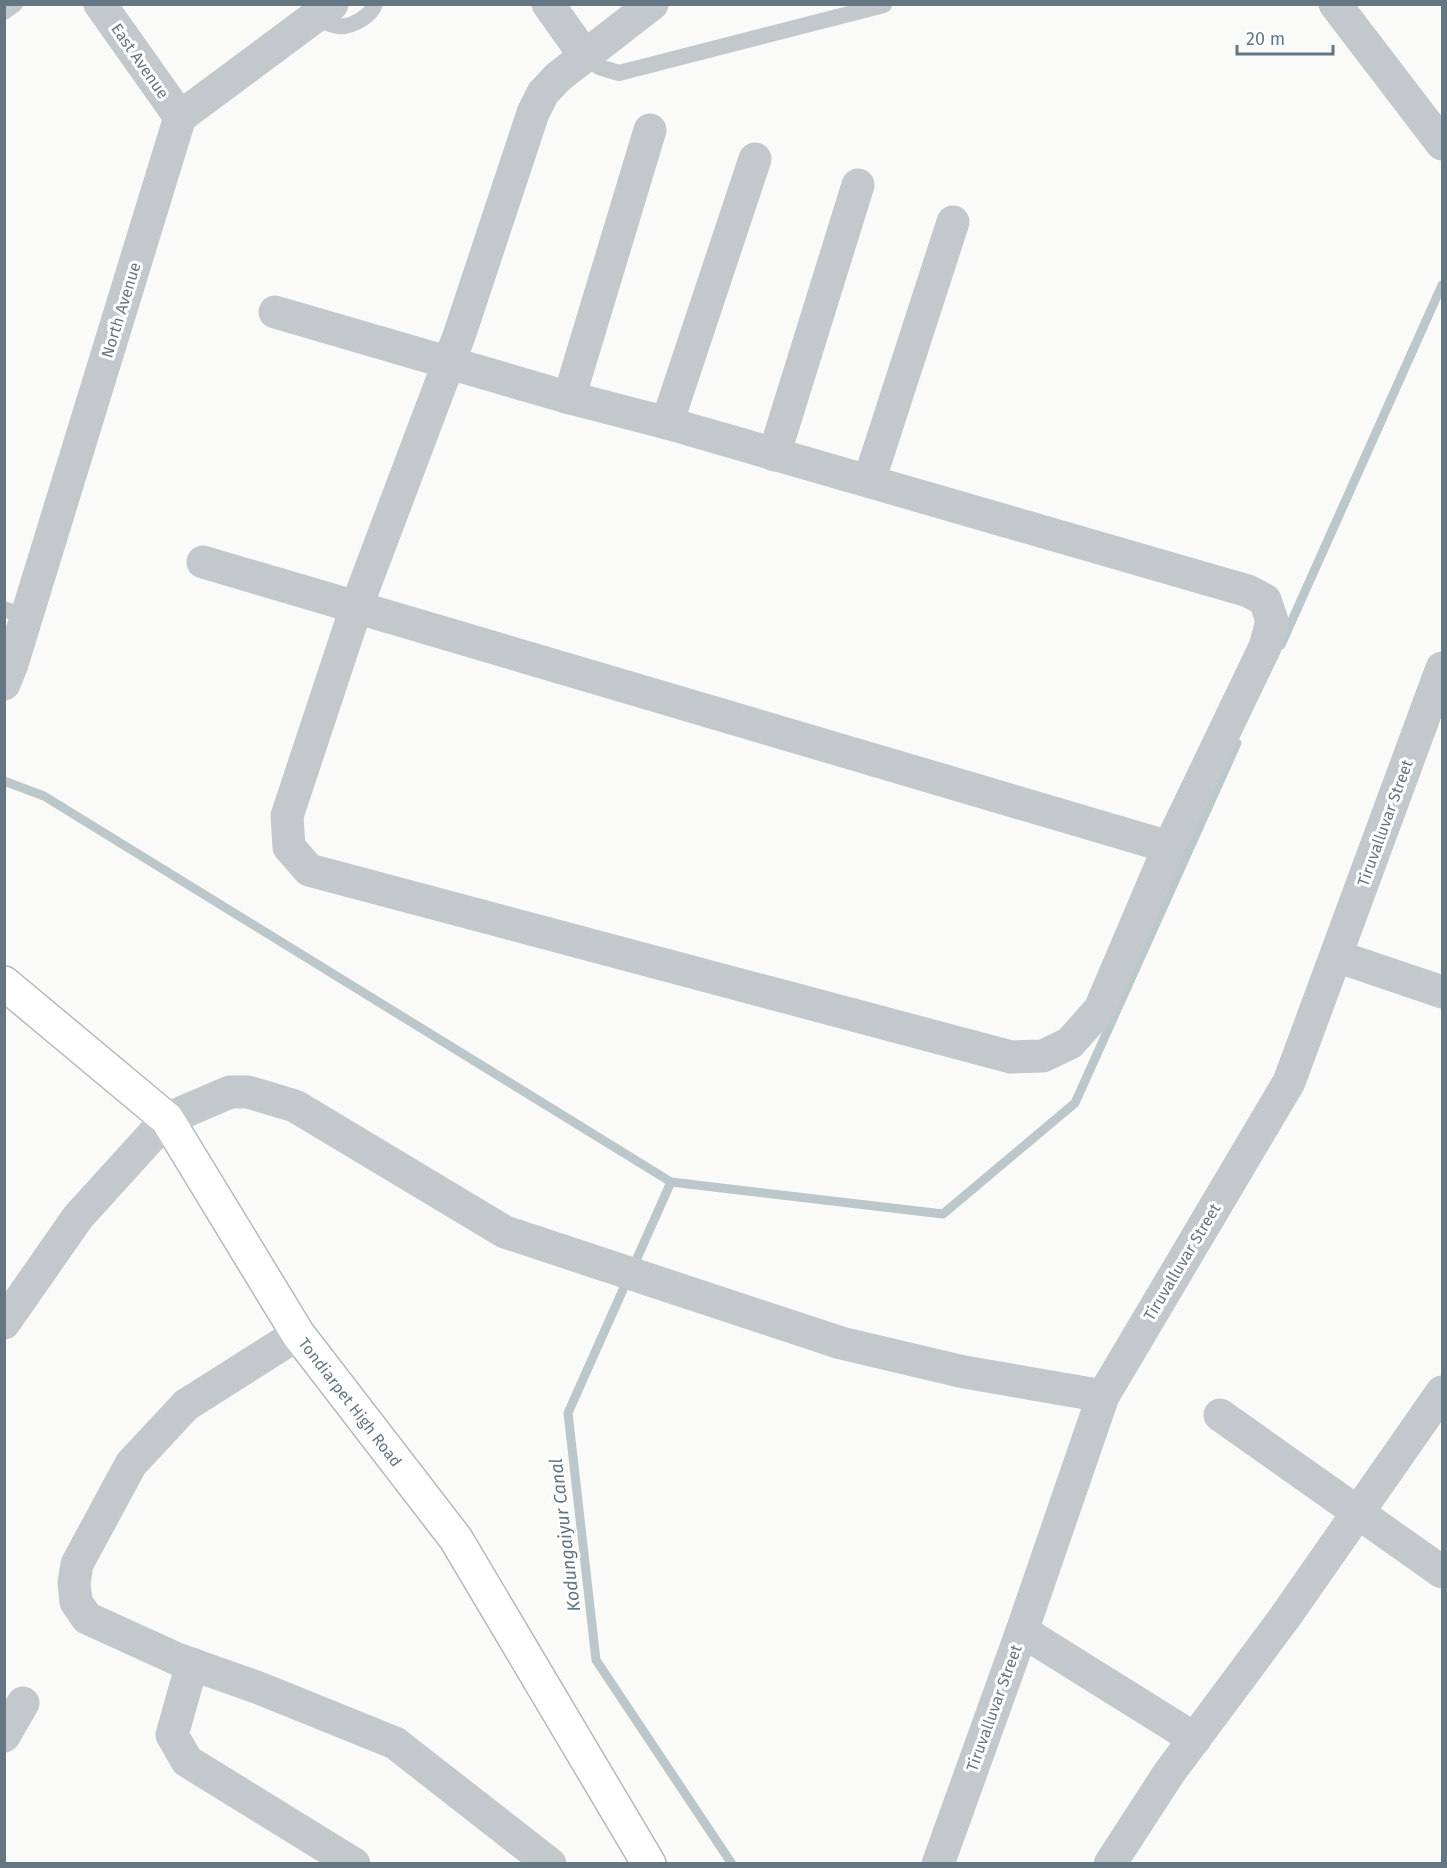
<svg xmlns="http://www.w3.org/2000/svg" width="1447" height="1868" font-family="'Fira Sans',sans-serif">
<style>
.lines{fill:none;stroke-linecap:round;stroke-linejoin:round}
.stream{stroke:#bbc7cb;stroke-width:9}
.secondary-casing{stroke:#b3babf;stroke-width:36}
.service{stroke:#c3c8cc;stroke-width:16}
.minor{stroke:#c3c8cc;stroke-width:33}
.tertiary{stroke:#c3c8cc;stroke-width:33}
.secondary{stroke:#fff;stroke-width:33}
.labels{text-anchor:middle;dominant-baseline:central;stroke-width:6;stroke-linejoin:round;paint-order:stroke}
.street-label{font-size:16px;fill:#657683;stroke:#fff}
.water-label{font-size:18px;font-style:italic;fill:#60757c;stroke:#fff}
</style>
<rect width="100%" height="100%" fill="#fafaf8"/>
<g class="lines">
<!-- stream -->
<g class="stream">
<polyline points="1281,645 1442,285"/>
<polyline points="4,781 44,796 671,1182 943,1214 1075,1103 1237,743"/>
<polyline points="671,1182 568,1413 596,1660 732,1864"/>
</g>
<defs>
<g id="secondary">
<path id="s1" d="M4 983 167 1119 298 1334 456 1539 649 1864"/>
</g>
</defs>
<!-- secondary casing -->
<use href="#secondary" class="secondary-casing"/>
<!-- service -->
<g class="service">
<polyline points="4,12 15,4"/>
<path d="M314 18C321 20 330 25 338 26 351 28 371 16 375 4"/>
<polyline points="585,56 599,67 619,73 884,5"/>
<polyline points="4,609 27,617"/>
</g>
<!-- minor -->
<g class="minor">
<polyline points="100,4 180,117"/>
<polyline points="548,4 585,56"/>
<polyline points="1335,4 1442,144"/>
<polyline points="275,312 563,396 667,423 1248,591 1265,600 1272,621 1265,647 1169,847 1100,1009 1070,1043 1043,1056 1011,1057 309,870 289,847 287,816 356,608 449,362 459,336 533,113 543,93 558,77 652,4"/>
<polyline points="569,398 650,130"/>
<polyline points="667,423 755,159"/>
<polyline points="774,455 858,185"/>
<polyline points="869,481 953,222"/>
<polyline points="203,562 1169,847"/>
<polyline points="1336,956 1442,992"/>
<polyline points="4,1323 78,1217 167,1119 230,1092 248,1092 295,1106 505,1232 841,1343 964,1372 1103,1396"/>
<polyline points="298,1334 186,1405 131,1464 77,1564 74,1583 76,1602 87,1618 177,1659 259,1688 395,1743 550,1864"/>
<polyline points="1220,1415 1442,1572"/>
<polyline points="1022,1631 1195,1739"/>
<polyline points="192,1664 172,1735 187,1761 354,1864"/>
<polyline points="4,1736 23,1703"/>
<polyline points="1110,1864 1169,1773 1285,1617 1442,1392"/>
</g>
<!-- tertiary -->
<g class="tertiary">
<polyline points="4,684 12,664 180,117 332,4"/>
<polyline points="938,1864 1022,1631 1103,1396 1289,1082 1442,668"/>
</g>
<!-- secondary -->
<use href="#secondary" class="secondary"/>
</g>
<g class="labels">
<!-- street labels -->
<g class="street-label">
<text transform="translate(140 61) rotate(55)">East Avenue</text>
<text transform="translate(121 310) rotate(-73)">North Avenue</text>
<text transform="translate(1385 823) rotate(-70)">Tiruvalluvar Street</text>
<text transform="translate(1182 1262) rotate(-59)">Tiruvalluvar Street</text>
<text stroke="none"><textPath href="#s1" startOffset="550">Tondiarpet High Road</textPath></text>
<text transform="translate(994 1708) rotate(-70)">Tiruvalluvar Street</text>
</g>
<!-- water labels -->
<g class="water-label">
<text transform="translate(565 1535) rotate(-97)">Kodungaiyur Canal</text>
</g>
</g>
<!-- border -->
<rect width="1447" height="1868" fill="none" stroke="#657683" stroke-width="12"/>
<!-- scale -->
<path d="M1237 45v9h96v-9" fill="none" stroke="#657683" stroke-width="3"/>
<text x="1246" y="45" font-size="18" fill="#657683" stroke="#ffffff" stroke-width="4.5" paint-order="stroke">20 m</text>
</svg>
